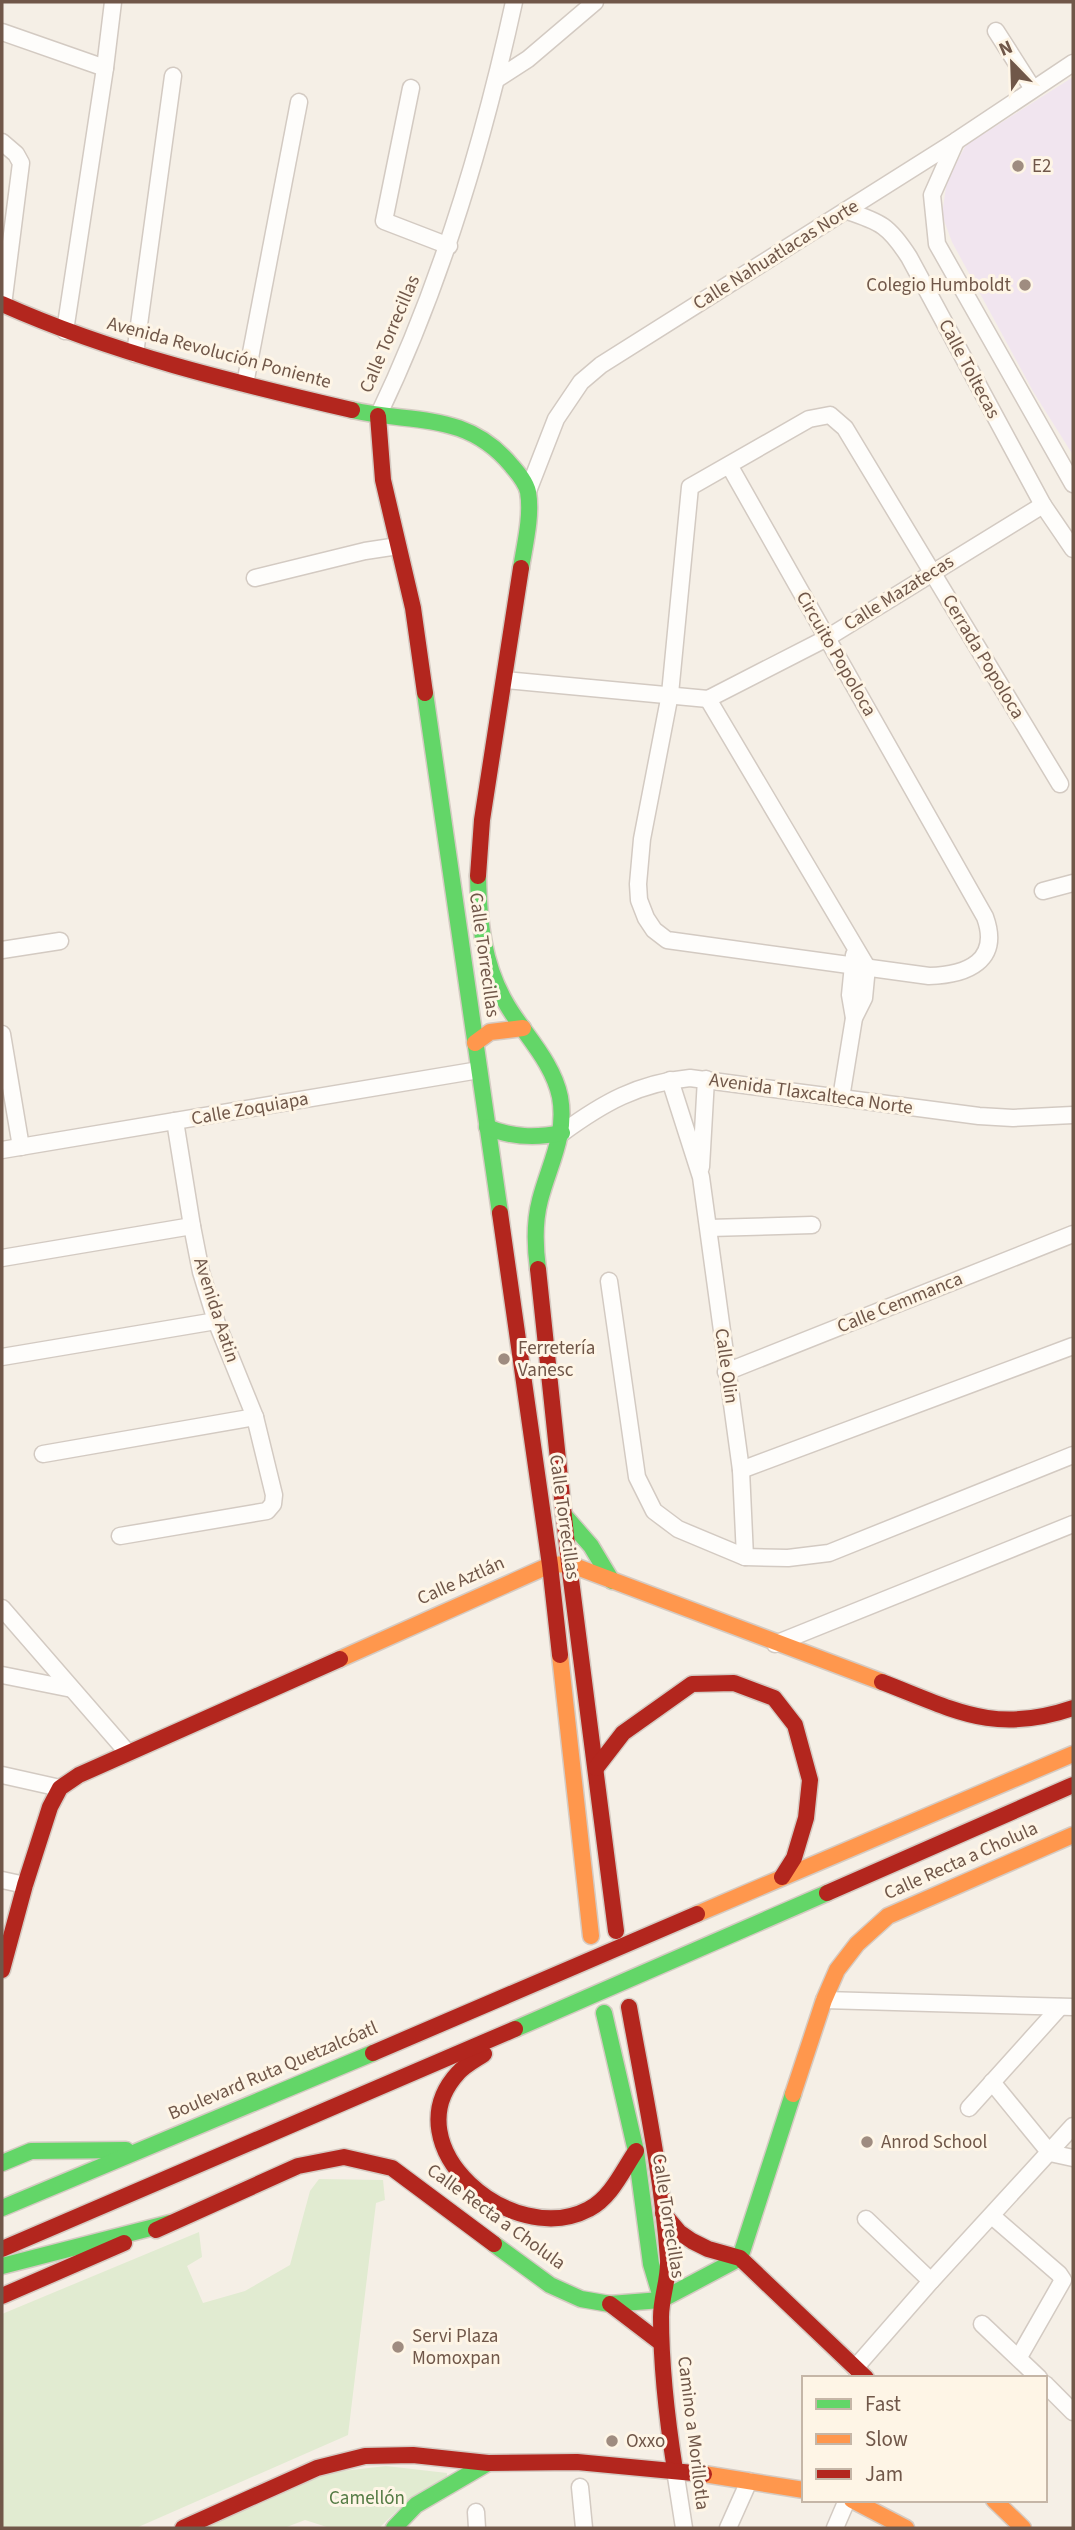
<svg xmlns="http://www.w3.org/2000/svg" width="1075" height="2530" font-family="'Source Sans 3',sans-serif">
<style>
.education{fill:#f1e5ef}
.green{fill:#e1ebd1}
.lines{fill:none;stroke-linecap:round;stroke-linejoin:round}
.street-casing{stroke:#d3cac2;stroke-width:19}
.fast-casing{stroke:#d5cbc3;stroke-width:19}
.slow-casing{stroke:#d5cbc3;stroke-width:19}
.jam-casing{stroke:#d5cbc3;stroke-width:19}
.street{stroke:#fefdfb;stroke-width:16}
.fast{stroke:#63d668;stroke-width:16}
.slow{stroke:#ff974d;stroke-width:16}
.jam{stroke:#b3261e;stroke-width:16}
.poi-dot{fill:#9f8c80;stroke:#fef5e6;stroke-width:2.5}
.labels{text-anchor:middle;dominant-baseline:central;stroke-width:6;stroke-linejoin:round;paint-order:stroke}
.poi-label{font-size:19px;fill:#705749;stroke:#fef5e6;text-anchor:start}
.street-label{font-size:19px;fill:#705749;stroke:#fef5e6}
.park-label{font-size:19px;fill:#547b44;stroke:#fef5e6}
</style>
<rect width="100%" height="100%" fill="#f5efe6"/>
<!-- education -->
<polygon class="education" points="1073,77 1073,455 1034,393 952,242 942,215 947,180 966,145"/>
<!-- green -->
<g class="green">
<polygon points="319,2179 383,2180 385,2200 376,2203 348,2435 136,2528 2,2528 2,2314 199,2232 202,2257 187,2266 203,2303 245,2291 290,2265 310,2191"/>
<polygon points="386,2466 447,2473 447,2478 410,2498 379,2528 330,2528 305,2520 284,2528 199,2528 317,2474"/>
</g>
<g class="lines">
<defs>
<g id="street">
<polyline points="996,31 1033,89"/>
<polyline points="2,32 105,68"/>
<polyline points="497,79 528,59 595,2"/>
<polyline points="411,88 384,221 449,246"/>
<polyline points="956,141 932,195 937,244 1073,484"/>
<polyline points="2,142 16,154 21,163 3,305"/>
<path d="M847 211C881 222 889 226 909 257L1043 505 1073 549"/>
<polyline points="65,331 105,68 113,2"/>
<polyline points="135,354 173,76"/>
<polyline points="245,384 299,102"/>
<path d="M378 416C441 285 483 144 514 2"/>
<path d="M729 465 985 917C1001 961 967 975 929 976L667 940 654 930 646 918 639 900 638 884 642 839 670 694 690 487 809 419 830 415 845 428 1060 784"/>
<polyline points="528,491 556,419 581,382 601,365 956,141 1073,63"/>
<polyline points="255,578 365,551 398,546"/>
<polyline points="506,680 708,699 827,638 1043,505"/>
<polyline points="708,699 867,967 864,998 854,1018 841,1098"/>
<polyline points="1043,891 1073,883"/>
<polyline points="2,950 60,941"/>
<polyline points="854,955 850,995 854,1018"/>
<polyline points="2,1034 21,1147"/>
<polyline points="670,1080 701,1177 741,1470 745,1557"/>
<path d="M562 1133C603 1103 638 1083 690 1078L979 1116 1013 1118 1073 1115"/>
<polyline points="2,1150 479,1070"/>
<polyline points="701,1167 706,1079"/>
<polyline points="709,1228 812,1225"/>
<polyline points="2,1258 192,1226"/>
<polyline points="609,1281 637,1477 654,1511 678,1529 745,1557 788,1558 829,1553 1073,1455"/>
<polyline points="2,1357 216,1321"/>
<polyline points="726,1372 1073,1234"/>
<polyline points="43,1454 255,1417"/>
<polyline points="741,1470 1073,1346"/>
<polyline points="120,1536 267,1511 273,1504 274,1495 255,1417 216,1321 201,1272 192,1226 175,1121"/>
<polyline points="2,1608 128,1753"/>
<polyline points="775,1644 1073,1524"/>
<polyline points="2,1675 72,1689"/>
<polyline points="2,1775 60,1788"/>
<polyline points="2,1880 25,1885"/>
<polyline points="824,2000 1073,2007"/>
<polyline points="992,2082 1050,2153 1073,2158"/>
<polyline points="969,2108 1060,2007"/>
<polyline points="992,2216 1059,2274 1063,2280 1019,2357"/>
<polyline points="866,2219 931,2281"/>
<polyline points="982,2324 1039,2378"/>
<polyline points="855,2368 931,2281 1073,2126"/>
<polyline points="1045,2384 1073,2412"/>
<polyline points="675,2470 684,2528"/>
<polyline points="580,2487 584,2528"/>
<polyline points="476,2512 477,2528"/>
<polyline points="728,2528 749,2481"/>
<polyline points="835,2528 847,2500"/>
</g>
<g id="fast">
<path d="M352 410C413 424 466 411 511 465 517 472 526 482 528 492 532 515 525 544 521 568"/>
<polyline points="425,693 500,1213"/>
<path d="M478 876C479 922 483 965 507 1005 524 1034 553 1062 560 1097 567 1135 549 1165 540 1200 534 1223 535 1247 538 1269"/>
<path d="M487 1127C512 1138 536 1138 562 1133"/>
<polyline points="564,1515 591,1546 612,1581"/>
<polyline points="604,2013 636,2151 651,2264 660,2294"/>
<polyline points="515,2029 827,1893"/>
<polyline points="2,2163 31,2151 126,2150"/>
<polyline points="2,2208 373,2053"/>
<polyline points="494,2244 550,2285 581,2299 610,2304 661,2300 740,2258 793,2094"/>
<polyline points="2,2266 170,2223"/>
<polyline points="394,2528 416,2505 488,2463"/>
</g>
<g id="slow">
<polyline points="475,1043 490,1032 523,1028"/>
<polyline points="560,1655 591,1936"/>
<polyline points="340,1659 550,1565 569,1564 882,1682"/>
<polyline points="697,1914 1073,1754"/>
<polyline points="793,2094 824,2000 837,1970 857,1944 888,1916 1073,1835"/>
<polyline points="704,2474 804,2490"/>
<polyline points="852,2500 906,2528"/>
<polyline points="994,2500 1023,2528"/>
</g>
<g id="jam">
<path d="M2 304C114 354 232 382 352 410"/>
<polyline points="378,416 383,480 413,608 425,693"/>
<polyline points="478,876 482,820 521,568"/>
<polyline points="500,1213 550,1565 560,1655"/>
<polyline points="538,1269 569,1564 616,1931"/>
<path d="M882 1682C955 1710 994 1735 1073 1708"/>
<polyline points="596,1768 623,1733 692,1684 734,1683 774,1698 795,1725 810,1780 806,1818 794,1858 782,1877"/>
<polyline points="827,1893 1073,1785"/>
<polyline points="2,1970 25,1885 50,1807 60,1788 79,1775 340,1659"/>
<path d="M629 2007C644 2091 662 2174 668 2259 669 2279 661 2297 661 2317 661 2368 667 2419 675 2470"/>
<polyline points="373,2053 697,1914"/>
<path d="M484 2054C475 2060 465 2065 458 2073 391 2146 512 2250 589 2209 611 2198 623 2170 636 2151"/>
<polyline points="663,2213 679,2232 692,2241 708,2249 740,2258 866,2378"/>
<polyline points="156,2230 298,2166 344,2157 392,2168 494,2244"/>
<polyline points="2,2249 515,2029"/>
<polyline points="2,2296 124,2243"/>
<polyline points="610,2304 661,2343"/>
<polyline points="183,2528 317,2468 365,2456 413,2455 488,2463 577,2462 704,2474"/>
</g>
</defs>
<!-- street casing -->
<use href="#street" class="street-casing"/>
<!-- fast casing -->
<use href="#fast" class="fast-casing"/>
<!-- slow casing -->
<use href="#slow" class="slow-casing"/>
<!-- jam casing -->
<use href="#jam" class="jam-casing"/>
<!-- street -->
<use href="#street" class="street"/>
<!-- fast -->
<use href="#fast" class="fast"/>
<!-- slow -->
<use href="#slow" class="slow"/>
<!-- jam -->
<use href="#jam" class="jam"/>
</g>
<!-- markers -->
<g class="poi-dot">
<circle cx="1018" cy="166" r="7"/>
<circle cx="1025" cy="285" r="7"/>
<circle cx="504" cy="1359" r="7"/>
<circle cx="867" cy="2142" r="7"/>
<circle cx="398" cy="2347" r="7"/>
<circle cx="612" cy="2441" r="7"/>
</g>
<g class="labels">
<!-- poi labels -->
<g class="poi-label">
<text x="1032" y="166">E2</text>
<text x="1011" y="285" text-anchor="end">Colegio Humboldt</text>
<text x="518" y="1348">Ferretería<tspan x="518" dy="22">Vanesc</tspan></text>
<text x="881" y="2142">Anrod School</text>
<text x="412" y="2336">Servi Plaza<tspan x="412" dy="22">Momoxpan</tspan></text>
<text x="626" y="2441">Oxxo</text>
</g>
<!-- street labels -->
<g class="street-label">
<text transform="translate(776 255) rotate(-32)">Calle Nahuatlacas Norte</text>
<text transform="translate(390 334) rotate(-67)">Calle Torrecillas</text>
<text transform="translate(219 353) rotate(15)">Avenida Revolución Poniente</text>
<text transform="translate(969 369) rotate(62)">Calle Toltecas</text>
<text transform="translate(899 593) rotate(-32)">Calle Mazatecas</text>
<text transform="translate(836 654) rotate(60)">Circuito Popoloca</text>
<text transform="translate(983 657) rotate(59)">Cerrada Popoloca</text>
<text transform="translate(484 955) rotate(82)">Calle Torrecillas</text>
<text transform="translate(811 1094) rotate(8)">Avenida Tlaxcalteca Norte</text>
<text transform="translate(250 1109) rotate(-10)">Calle Zoquiapa</text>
<text transform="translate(900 1303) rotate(-22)">Calle Cemmanca</text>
<text transform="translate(216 1310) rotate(72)">Avenida Aatin</text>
<text transform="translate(726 1366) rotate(82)">Calle Olin</text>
<text transform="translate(564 1517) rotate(82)">Calle Torrecillas</text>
<text transform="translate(461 1581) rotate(-24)">Calle Aztlán</text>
<text transform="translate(961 1861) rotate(-24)">Calle Recta a Cholula</text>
<text transform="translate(273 2071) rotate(-23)">Boulevard Ruta Quetzalcóatl</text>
<text transform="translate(668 2216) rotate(81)">Calle Torrecillas</text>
<text transform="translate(496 2217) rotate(36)">Calle Recta a Cholula</text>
<text transform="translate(693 2433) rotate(83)">Camino a Morillotla</text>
</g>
<!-- park labels -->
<g class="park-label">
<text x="367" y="2498">Camellón</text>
</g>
</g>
<!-- border -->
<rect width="1075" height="2530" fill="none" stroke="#705749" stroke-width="7"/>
<!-- legend -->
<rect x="802" y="2376" width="245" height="126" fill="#fef5e6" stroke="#c5b6a7" stroke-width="2"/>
<rect x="816" y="2399" width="35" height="10" fill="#63d668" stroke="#c5b6a7" stroke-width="2"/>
<text x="865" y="2411" font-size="21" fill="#705749">Fast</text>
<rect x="816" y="2434" width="35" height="10" fill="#ff974d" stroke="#c5b6a7" stroke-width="2"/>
<text x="865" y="2446" font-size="21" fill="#705749">Slow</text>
<rect x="816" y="2469" width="35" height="10" fill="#b3261e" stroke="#c5b6a7" stroke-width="2"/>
<text x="865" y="2481" font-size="21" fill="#705749">Jam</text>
<!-- north arrow -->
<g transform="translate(1012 63) rotate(337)" stroke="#fef5e6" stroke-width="5" paint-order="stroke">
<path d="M0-5L12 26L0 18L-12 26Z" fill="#705749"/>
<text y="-10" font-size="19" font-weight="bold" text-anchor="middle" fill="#705749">N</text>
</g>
</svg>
